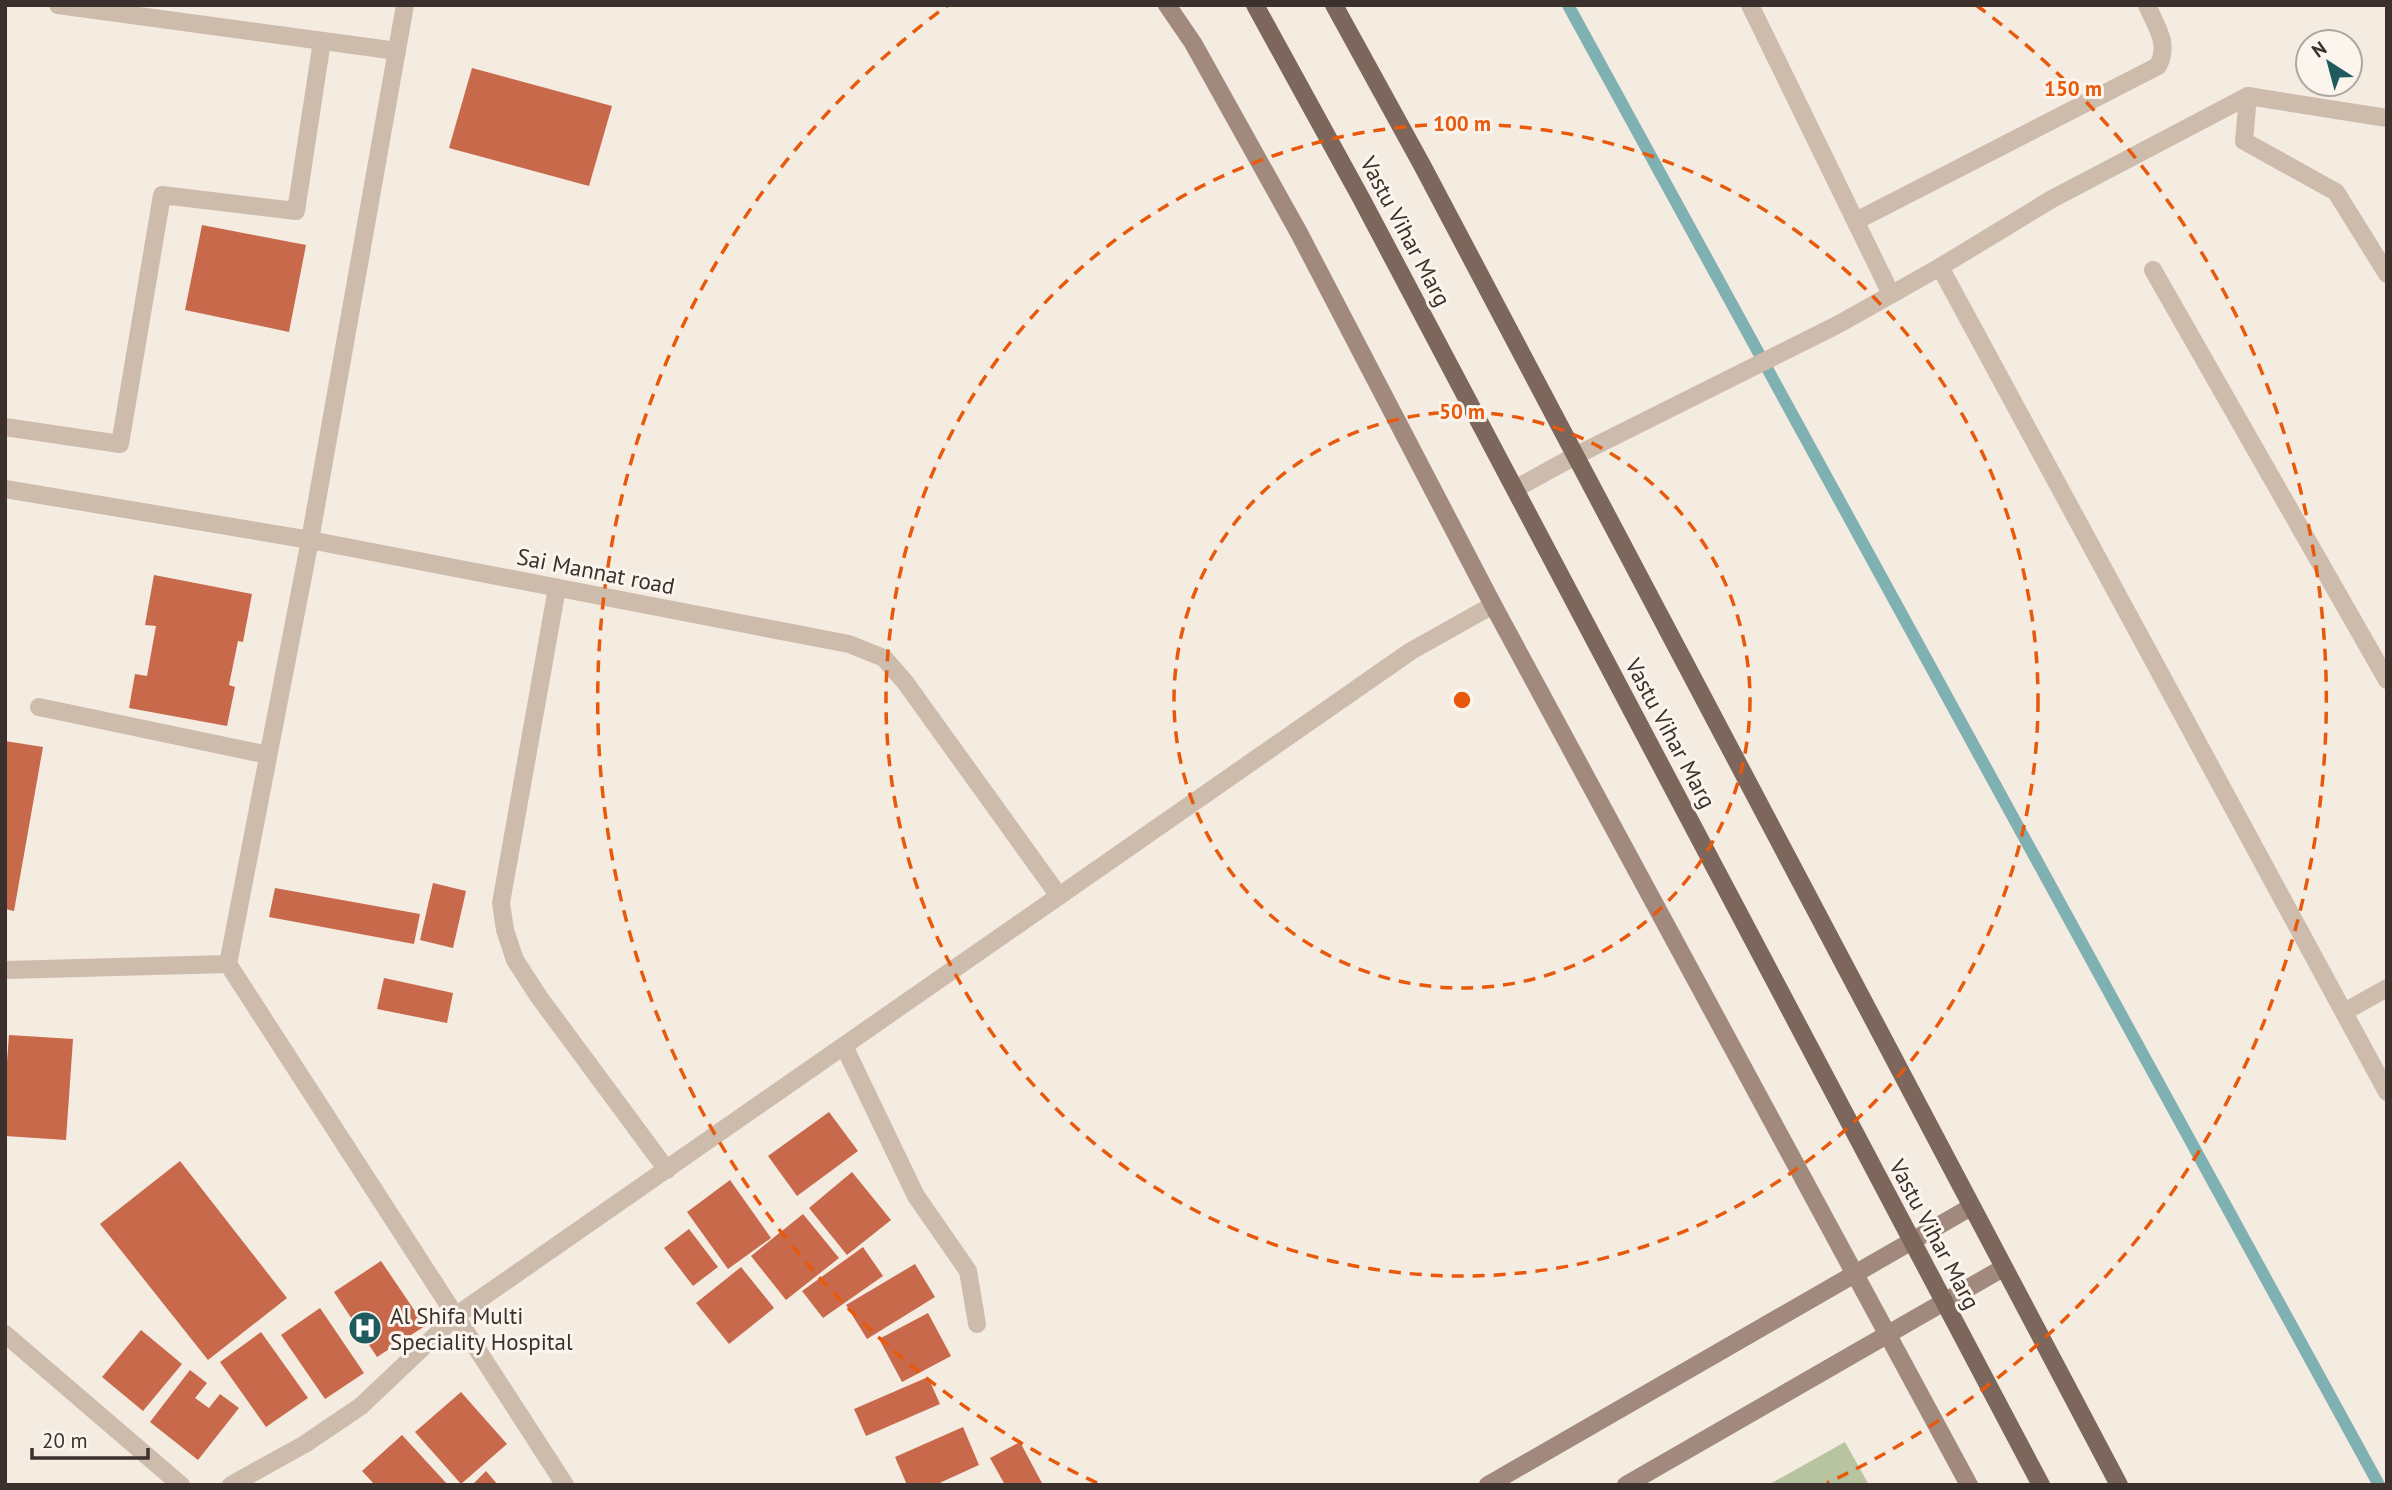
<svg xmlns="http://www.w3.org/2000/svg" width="2392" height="1490" font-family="'PT Sans',sans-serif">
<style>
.green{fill:#b8c4a0}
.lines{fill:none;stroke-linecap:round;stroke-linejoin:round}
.stream{stroke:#7fb0b2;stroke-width:12}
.building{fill:#c8694b}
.lane{stroke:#cdbbac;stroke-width:18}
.street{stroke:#cdbbac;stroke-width:18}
.secondary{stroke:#a18a7d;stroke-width:18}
.primary{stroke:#7d675c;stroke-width:18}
.ring{fill:none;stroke:#e8590c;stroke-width:3.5;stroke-dasharray:12 9}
.labels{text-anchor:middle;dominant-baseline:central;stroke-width:6;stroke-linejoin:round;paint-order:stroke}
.street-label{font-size:23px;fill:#3b302b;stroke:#fbf5ee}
.poi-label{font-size:23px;fill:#3b302b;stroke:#fbf5ee;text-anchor:start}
.centre{fill:#e8590c;stroke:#fbf5ee;stroke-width:3.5}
.ring-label{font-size:21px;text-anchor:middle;font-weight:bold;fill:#e8590c;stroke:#fbf5ee;stroke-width:6;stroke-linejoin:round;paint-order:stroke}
</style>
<rect width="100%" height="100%" fill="#f4ebe1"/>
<!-- green -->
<polygon class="green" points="1845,1442 1869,1485 1768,1485"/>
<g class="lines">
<!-- stream -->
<polyline class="stream" points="1568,5 2379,1485"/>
</g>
<!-- building -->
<g class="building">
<polygon points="472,68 612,106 589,186 449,148"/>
<polygon points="202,225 306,245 289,332 185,310"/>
<polygon points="154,575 252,594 243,642 238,641 229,685 235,687 227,726 129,708 135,674 147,676 156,626 145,625"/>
<polygon points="5,741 43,747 14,911 5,909"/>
<polygon points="433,883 466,891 453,948 420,940"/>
<polygon points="275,888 420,914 414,944 269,917"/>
<polygon points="384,978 453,993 447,1023 377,1009"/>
<polygon points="9,1035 73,1039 66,1140 5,1136 5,1088"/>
<polygon points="829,1112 858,1151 797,1196 768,1156"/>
<polygon points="180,1161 287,1298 208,1360 100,1224"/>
<polygon points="852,1172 891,1220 847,1255 809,1208"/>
<polygon points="730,1180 771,1238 728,1269 687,1212"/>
<polygon points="803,1214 839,1258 786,1300 751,1256"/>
<polygon points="689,1229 718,1267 693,1286 664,1248"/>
<polygon points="863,1247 883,1276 823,1318 802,1291"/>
<polygon points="381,1261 425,1326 377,1357 334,1292"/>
<polygon points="915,1264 935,1297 867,1339 846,1305"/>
<polygon points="741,1267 774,1308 729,1344 696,1303"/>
<polygon points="320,1308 364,1373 325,1399 281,1335"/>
<polygon points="928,1313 951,1356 902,1382 879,1339"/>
<polygon points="141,1330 182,1364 143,1411 102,1377"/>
<polygon points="261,1332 308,1398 266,1427 220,1362"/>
<polygon points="190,1370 207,1383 195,1398 209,1408 220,1394 239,1408 198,1460 150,1422"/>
<polygon points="928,1377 940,1404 866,1436 854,1409"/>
<polygon points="461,1392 507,1444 461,1484 415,1432"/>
<polygon points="963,1427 979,1465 935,1485 907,1485 895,1457"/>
<polygon points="402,1435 448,1485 375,1485 362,1471"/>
<polygon points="1020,1442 1043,1485 1005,1485 990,1458"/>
<polygon points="486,1471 498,1485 472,1485"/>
</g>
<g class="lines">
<!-- lane -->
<g class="lane">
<polyline points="2248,96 2244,141 2336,192 2387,274"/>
<polyline points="1940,267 2387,1092"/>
<polyline points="2153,270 2387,680"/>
<polyline points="39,707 268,755"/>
<polyline points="2344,1012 2387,988"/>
</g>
<!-- street -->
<g class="street">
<polyline points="58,5 397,51"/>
<polyline points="405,5 310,540 228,964 565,1485"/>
<polyline points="1750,5 1891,294"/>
<path d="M1856 221 2158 66C2170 43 2156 27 2147 5"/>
<polyline points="5,427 120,444 162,195 296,211 322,41"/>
<polyline points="5,489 310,540 849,644 884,658 905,682 1059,896"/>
<polyline points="1515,489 1575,456 1839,324 1940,267 2052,199 2248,96 2387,118"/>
<polyline points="557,588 501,903 505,930 515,960 539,997 667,1170"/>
<polyline points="5,970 228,964"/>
<polyline points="844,1046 916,1196 968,1271 977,1324"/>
<polyline points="5,1334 181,1485"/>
<polyline points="231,1485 305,1444 361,1406 457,1315 1411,651 1493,605"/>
</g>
<!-- secondary -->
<g class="secondary">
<polyline points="1167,5 1193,43 1299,233 1493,605 1969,1485"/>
<polyline points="1488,1485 1971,1207"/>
<polyline points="1626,1485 2003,1268"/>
</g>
<!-- primary -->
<g class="primary">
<polyline points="1255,5 1361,198 2041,1485"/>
<polyline points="1334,5 1422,165 2119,1485"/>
</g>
</g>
<!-- distance rings -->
<g class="ring">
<circle cx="1462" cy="700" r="288"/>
<circle cx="1462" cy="700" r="576"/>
<path d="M1097 1483A864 864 0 0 1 948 5M1976 5A864 864 0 0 1 1827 1483"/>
</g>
<!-- icons -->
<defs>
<symbol id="hospital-disc" viewBox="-11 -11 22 22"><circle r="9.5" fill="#1f5a5e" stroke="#fbf5ee"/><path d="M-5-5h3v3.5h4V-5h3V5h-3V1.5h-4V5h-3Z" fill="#fff"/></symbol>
</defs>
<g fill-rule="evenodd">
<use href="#hospital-disc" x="346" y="1309" width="38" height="38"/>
</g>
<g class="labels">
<!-- street labels -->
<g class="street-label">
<text transform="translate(1406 231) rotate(62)">Vastu Vihar Marg</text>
<text transform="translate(596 571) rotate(11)">Sai Mannat road</text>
<text transform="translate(1671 733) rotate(62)">Vastu Vihar Marg</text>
<text transform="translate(1935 1234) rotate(62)">Vastu Vihar Marg</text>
</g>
<!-- poi labels -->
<g class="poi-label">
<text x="390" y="1315">Al Shifa Multi<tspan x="390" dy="26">Speciality Hospital</tspan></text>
</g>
</g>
<circle cx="1462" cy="700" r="10" class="centre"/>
<g class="ring-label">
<text x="2073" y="96">150 m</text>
<text x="1462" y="131">100 m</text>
<text x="1462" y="419">50 m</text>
</g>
<!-- border -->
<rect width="2392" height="1490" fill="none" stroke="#3b302b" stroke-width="14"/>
<!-- north arrow -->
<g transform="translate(2329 63) rotate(324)"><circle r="33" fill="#fbf5ee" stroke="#aea6a0" stroke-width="2"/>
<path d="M0-5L12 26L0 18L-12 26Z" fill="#1f5a5e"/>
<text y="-10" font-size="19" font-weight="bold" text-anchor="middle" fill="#3b302b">N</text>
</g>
<!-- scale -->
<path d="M32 1448v10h116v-10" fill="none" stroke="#3b302b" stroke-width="3.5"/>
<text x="42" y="1448" font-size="21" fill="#3b302b" stroke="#fbf5ee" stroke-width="5" paint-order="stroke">20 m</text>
</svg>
